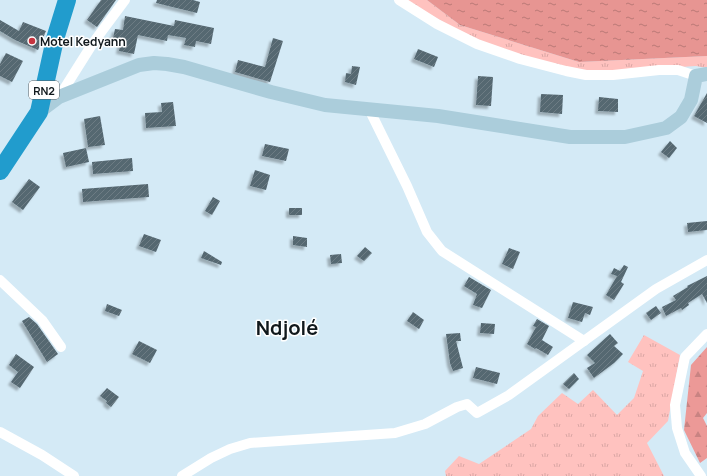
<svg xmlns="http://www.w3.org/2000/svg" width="707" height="476" font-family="Manrope,sans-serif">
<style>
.grass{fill:url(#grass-tufts)}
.forest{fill:url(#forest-firs)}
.water{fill:url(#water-ripples)}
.building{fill:url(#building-hatch);filter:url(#shadow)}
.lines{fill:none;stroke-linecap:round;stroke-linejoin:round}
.street{stroke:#fff;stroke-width:10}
.secondary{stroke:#abcddb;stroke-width:14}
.highway{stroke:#219ccd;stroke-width:18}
.poi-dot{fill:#c53540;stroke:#fff;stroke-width:1.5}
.labels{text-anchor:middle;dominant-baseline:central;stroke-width:3;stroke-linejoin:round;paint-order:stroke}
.shield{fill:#fff;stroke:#585d60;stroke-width:1}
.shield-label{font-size:11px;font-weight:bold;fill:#10181c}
.poi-label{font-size:12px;font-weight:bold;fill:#10181c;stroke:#fff;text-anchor:start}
.town-label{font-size:20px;font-weight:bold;fill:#10181c;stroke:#fff}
</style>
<defs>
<pattern id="grass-tufts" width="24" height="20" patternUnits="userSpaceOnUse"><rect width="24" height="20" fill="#ffc2bf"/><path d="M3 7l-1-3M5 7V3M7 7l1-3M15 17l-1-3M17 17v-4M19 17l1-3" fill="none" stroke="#daa6a4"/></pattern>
<pattern id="forest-firs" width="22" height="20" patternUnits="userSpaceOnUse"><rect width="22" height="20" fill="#ec9997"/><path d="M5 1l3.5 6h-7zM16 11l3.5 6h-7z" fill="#c98382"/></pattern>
<pattern id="water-ripples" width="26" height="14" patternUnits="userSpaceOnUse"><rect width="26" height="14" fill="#e79592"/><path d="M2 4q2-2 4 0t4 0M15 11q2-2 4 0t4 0" fill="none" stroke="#ba7976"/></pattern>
<pattern id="building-hatch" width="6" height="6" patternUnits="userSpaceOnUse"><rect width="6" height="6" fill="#546771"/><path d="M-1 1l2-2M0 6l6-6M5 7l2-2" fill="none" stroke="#6d7c84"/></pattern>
<filter id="shadow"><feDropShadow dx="-3" dy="3" stdDeviation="1" flood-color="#0004"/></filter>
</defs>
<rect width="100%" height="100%" fill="#d4eaf6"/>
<!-- grass -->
<g class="grass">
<polygon points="405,0 427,0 460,25 579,62 707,56 707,68 696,66 585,73 496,48 452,27"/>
<polygon points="644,335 680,355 668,421 647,443 664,476 446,476 445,471 459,456 479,464 531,429 538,416 562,393 578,404 593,390 617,415 634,398 643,371 628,362"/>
</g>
<!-- forest -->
<polygon class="forest" points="707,347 707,413 703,418 707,426 707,458 700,463 684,430 691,365"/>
<!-- water -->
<polygon class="water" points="427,0 707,0 707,56 579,62 460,25"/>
<!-- building -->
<g class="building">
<polygon points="101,0 116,0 97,27 87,20"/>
<polygon points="157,0 193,0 200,2 197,13 156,3"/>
<polygon points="125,16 174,26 175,20 214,28 211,44 196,41 195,47 184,45 186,38 168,35 167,41 138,35 134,54 119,51 121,39 113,38 115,29 123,30"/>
<polygon points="0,20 19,31 23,22 46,31 38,50 15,40 0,31"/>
<polygon points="273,38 283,41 270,82 235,72 238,60 265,67"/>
<polygon points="418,49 438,57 434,67 414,59"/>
<polygon points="6,53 23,61 12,82 0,76 0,64"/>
<polygon points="352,66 360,67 356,85 345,82 346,73 351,74"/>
<polygon points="478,76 493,77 491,106 476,105"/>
<polygon points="707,93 707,123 694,116"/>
<polygon points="541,94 563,95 562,114 540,112"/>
<polygon points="599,97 618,99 618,112 598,111"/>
<polygon points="173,102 176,126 146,128 145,113 162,112 161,103"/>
<polygon points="100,116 105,145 88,147 84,119"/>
<polygon points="670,141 677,148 669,158 661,152"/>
<polygon points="265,144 289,149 286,161 262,156"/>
<polygon points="86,148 89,162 66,167 63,153"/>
<polygon points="132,158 133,171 93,174 92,162"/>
<polygon points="255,170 270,175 266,190 250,186"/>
<polygon points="29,179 40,187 23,210 12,202"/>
<polygon points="148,184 149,197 83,202 82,189"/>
<polygon points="213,197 220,201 212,215 205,211"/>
<rect x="289" y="208" width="13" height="7"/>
<polygon points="707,221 707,230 688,232 687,223"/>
<polygon points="144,234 161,240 156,252 139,246"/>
<polygon points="293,236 307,238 307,247 293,245"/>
<polygon points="365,247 372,253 364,261 357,256"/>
<polygon points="509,248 520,252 513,269 502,264"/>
<polygon points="204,251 222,262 221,265 201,258"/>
<polygon points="341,254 342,263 331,264 330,255"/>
<polygon points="624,265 628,267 621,282 624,284 614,300 606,295 617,276 611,274 614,268 620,271"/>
<polygon points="707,276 707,303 702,294 688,303 689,305 682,310 681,308 666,316 662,307 676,300 673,296 688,287 687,286"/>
<polygon points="469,277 491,290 482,308 473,305 477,294 464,286"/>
<polygon points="573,302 593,307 590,315 585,313 582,322 568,318"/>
<polygon points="107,304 122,310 119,316 105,311"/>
<polygon points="656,306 661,313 651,320 646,313"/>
<polygon points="413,312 424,320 419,329 407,321"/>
<polygon points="29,317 37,324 58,354 47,362 22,321"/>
<polygon points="537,319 549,326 542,340 553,347 548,355 536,348 535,349 527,344 536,327 533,326"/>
<polygon points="481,323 495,324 494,334 480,333"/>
<polygon points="460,333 461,341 456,341 463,368 453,371 450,363 446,334"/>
<polygon points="610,334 618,343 614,346 623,354 614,363 594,378 587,368 595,363 587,355"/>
<polygon points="139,341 157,350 150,363 132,354"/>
<polygon points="16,354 34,367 20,388 11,382 18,372 9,365"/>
<polygon points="476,367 500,373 497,384 473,378"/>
<polygon points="574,373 579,379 569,389 563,384"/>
<polygon points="107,388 119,397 111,407 106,403 107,401 100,396"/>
</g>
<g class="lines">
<!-- street -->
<g class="street">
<polyline points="399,0 437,24 477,44 520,59 566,71 586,75 613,75 659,70 678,70 696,76"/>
<polyline points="59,97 93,43 125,0"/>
<polyline points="369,109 407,186 427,232 442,251 584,341"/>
<polyline points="0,280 42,320 61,347"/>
<polyline points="0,432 42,455 74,476"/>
<polyline points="182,476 211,458 230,449 250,443 395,433 425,424 457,407 467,404 477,413 509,395 656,289 707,260"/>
<polyline points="701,476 685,453 677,428 675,405 685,357 707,334"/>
</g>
<!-- secondary -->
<polyline class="secondary" points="39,112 59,97 139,65 154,63 167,64 184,67 271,92 325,105 438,116 570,137 625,137 666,128 681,117 691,100 696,76 707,74"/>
<!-- highway -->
<polyline class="highway" points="0,171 39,112 55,39 67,0"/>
</g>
<!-- markers -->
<circle class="poi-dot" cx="32" cy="41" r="4"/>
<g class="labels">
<!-- shield labels -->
<rect class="shield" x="29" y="81" width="30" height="18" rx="3"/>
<g class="shield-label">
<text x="44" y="90">RN2</text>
</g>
<!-- poi labels -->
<g class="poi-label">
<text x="40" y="41">Motel Kedyann</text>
</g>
<!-- town labels -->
<g class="town-label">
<text x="287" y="327">Ndjolé</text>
</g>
</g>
</svg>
